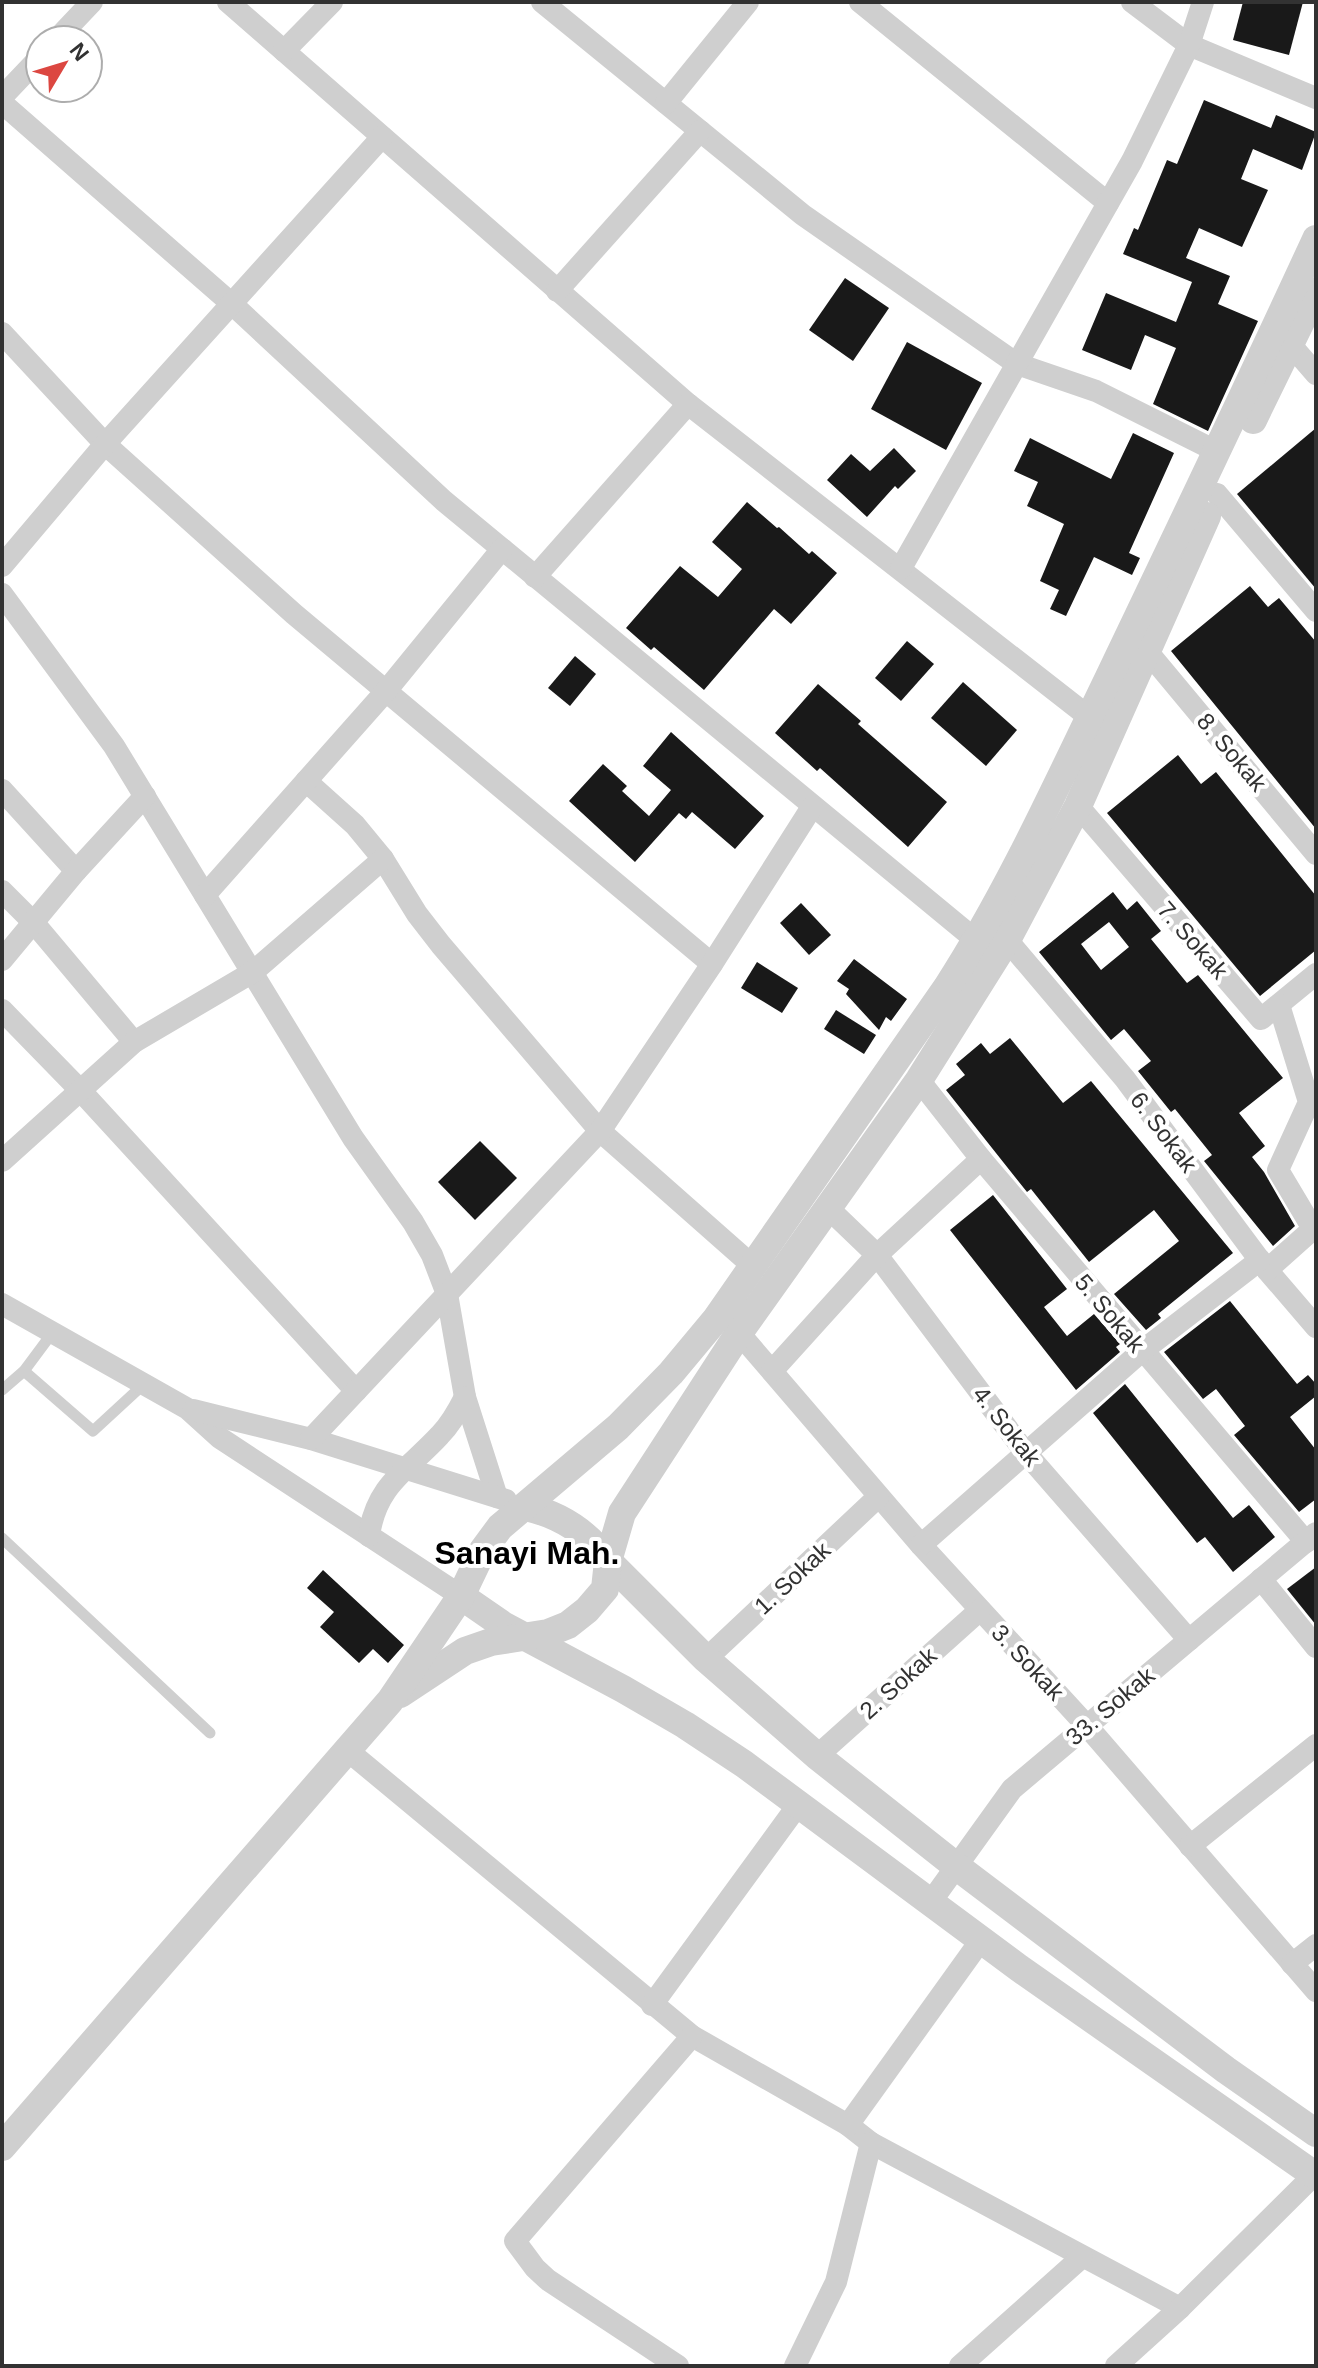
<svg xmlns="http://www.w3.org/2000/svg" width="1318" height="2368" font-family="Arial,sans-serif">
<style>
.building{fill:#191919;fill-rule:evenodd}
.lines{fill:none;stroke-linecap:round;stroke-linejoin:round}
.service{stroke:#cfcfcf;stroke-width:11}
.minor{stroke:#cfcfcf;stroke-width:22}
.tertiary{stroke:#cfcfcf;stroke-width:28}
.labels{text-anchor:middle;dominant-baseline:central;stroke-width:8;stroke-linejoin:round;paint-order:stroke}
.street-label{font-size:24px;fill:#323232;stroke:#fff}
.district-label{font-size:32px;font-weight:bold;fill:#000;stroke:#fff}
</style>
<rect width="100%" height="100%" fill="#fff"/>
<!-- building -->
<g class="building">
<polygon points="1243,2 1303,2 1289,55 1233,40"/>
<polygon points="1204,100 1271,128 1276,115 1316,132 1302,170 1253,149 1241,179 1268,190 1242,247 1199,228 1186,258 1230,276 1218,304 1258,321 1208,431 1153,404 1176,348 1145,335 1131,370 1082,350 1106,293 1176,322 1192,282 1123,254 1134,228 1138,230 1167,160 1177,164"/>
<polygon points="845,278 889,308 853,361 809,330"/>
<polygon points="907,342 982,383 946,450 871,409"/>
<polygon points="1316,428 1316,589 1237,494"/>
<polygon points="1133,433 1174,453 1129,553 1140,558 1132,575 1094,557 1066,616 1050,609 1059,590 1040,581 1064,524 1027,506 1038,482 1014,471 1030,438 1111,479"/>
<polygon points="894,448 916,471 898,489 895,486 867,517 827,480 851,454 870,471"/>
<polygon points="747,502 777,528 779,527 809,554 812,551 837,573 791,624 774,609 704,690 654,647 651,650 626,628 680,566 718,597 742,569 712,542"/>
<polygon points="1250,586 1268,607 1279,598 1316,642 1316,829 1171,651"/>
<polygon points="907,641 934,664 901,701 875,678"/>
<polygon points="575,656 596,674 570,706 548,688"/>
<polygon points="963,682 1017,730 986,766 931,718"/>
<polygon points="818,684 861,721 858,724 947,802 908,847 820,768 817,771 775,733"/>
<polygon points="671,732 764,816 735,849 692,812 686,819 679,813 635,862 569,801 603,764 627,786 622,791 649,816 671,790 643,766"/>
<polygon points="1178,755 1201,784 1216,772 1316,896 1316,950 1260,996 1107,813"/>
<path d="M1113 892 1127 910 1137 901 1161 931 1151 939 1187 983 1198 975 1283 1078 1239 1113 1265 1146 1252 1157 1264 1172 1295 1226 1273 1246 1204 1161 1212 1155 1175 1109 1171 1112 1138 1071 1151 1061 1124 1029 1111 1040 1039 952ZM1109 922 1129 947 1101 970 1081 944Z"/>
<polygon points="801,903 831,935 809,955 780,923"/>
<polygon points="854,959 907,999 891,1021 886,1017 879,1030 846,994 849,989 837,981"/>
<polygon points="757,962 798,988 782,1013 741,988"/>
<polygon points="836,1010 876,1035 864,1054 824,1029"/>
<polygon points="1010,1038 1063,1103 1091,1081 1233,1253 1158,1314 1161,1318 1146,1330 1114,1294 1179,1241 1154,1210 1089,1262 1031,1189 1027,1192 1015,1177 946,1090 965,1075 956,1064 981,1043 990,1054"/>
<polygon points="480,1141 517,1178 475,1220 438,1182"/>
<polygon points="993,1195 1067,1289 1044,1307 1067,1336 1094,1314 1120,1344 1116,1347 1120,1352 1076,1390 950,1230"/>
<polygon points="1230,1301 1297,1384 1308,1375 1316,1384 1316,1396 1290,1417 1316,1450 1316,1499 1299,1512 1234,1435 1245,1426 1216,1389 1203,1399 1164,1352"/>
<polygon points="1125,1384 1233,1518 1249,1505 1275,1537 1233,1572 1205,1537 1197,1543 1093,1413"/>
<polygon points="1316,1567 1316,1625 1287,1589"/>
<polygon points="323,1570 404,1645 388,1663 373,1649 359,1663 320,1627 334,1612 307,1588"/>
</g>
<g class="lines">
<!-- service -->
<g class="service">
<polyline points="24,1371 93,1431 144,1384"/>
<polyline points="2,1390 24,1371 53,1332"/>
<polyline points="2,1538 210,1733"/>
</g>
<!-- minor -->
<g class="minor">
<polyline points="228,2 688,404 1089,717"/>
<polyline points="542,2 803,215 1017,364 1096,391 1218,452"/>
<polyline points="860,2 1108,203"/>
<polyline points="1132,2 1189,45 1316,98"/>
<polyline points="56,40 92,2"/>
<polyline points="284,51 332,2"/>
<polyline points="2,97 40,57"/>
<polyline points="2,103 232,304 444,501 977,941"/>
<polyline points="666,103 748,2"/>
<polyline points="557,291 700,131"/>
<polyline points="2,333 105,444 294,614 712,964"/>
<polyline points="1290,344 1316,374"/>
<polyline points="1217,494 1316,611"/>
<polyline points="2,566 105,444 382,137"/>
<polyline points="901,568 1132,161 1189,45 1203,2"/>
<polyline points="535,577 688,404"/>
<polyline points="2,594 114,746 353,1138 413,1222 432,1255 447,1294 465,1397 497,1497"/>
<polyline points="1147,651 1316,854"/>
<polyline points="306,781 355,825 383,859 417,914 441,945 600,1131 754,1267"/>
<polyline points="2,790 76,871"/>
<polyline points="1078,806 1261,1019 1316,974"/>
<polyline points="2,891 34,923 134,1042"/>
<polyline points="205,895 386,691 502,549"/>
<polyline points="1007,940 1125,1079 1267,1270 1316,1327"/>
<polyline points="2,960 76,871 145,796"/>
<polyline points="2,1010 80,1090 356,1391"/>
<polyline points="919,1080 981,1159 1306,1542"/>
<polyline points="2,1161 134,1042 253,972 383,859"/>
<polyline points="828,1208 877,1255 1025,1452 1189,1640"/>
<polyline points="1267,1270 1313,1229 1278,1170 1309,1102 1279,1005"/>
<polyline points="2,1304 188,1409 220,1438 461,1596"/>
<polyline points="739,1333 921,1545 1087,1726 1316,1991"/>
<polyline points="772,1371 877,1255 981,1159"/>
<polyline points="193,1410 311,1439 506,1500"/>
<polyline points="311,1439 600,1131 712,964 812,807"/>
<path d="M369 1536C376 1484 408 1470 440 1435 451 1424 458 1411 465 1397"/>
<polyline points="921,1545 1142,1351 1260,1260"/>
<polyline points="1261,1579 1316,1647"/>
<polyline points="706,1659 878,1497"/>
<polyline points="347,1750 692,2036 848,2125 871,2143 1180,2308"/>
<polyline points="817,1756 980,1610"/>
<polyline points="1190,1846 1316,1745"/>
<polyline points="930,1903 1012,1789 1316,1533"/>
<polyline points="1292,1964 1316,1945"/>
<polyline points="652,2005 798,1805"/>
<polyline points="848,2125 981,1940"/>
<polyline points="678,2366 548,2280 535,2268 515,2241 692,2036"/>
<polyline points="795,2366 836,2282 871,2143"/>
<polyline points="960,2366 1082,2257"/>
<polyline points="1116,2366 1180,2308 1314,2175"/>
</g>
<!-- tertiary -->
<g class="tertiary">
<polyline points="1253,420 1316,291"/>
<path d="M526 1507C561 1515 587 1532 608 1561L706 1659 817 1756 956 1866 1226 2070 1316 2133"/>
<polyline points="461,1596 503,1625 623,1689 685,1725 744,1764 1019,1968 1316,2176"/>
<polyline points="400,1694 465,1651 491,1642 548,1633 568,1625 587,1610 605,1589 608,1561 622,1513 739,1333 919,1080 1007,940 1078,806 1207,516"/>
<path d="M2 2147 390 1701 461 1596 483 1550 500 1527 618 1427 671 1373 716 1319 947 987C1009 891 1058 782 1108 679 1178 533 1248 387 1316 239"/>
</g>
</g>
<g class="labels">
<!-- street labels -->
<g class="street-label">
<text transform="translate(1232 752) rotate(50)">8. Sokak</text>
<text transform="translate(1193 940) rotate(49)">7. Sokak</text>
<text transform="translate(1164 1132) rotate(53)">6. Sokak</text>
<text transform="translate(1110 1313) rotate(50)">5. Sokak</text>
<text transform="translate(1007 1426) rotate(52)">4. Sokak</text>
<text transform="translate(792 1578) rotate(-43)">1. Sokak</text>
<text transform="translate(1028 1662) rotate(47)">3. Sokak</text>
<text transform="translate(898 1683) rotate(-42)">2. Sokak</text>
<text transform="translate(1110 1706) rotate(-40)">33. Sokak</text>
</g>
<!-- district labels -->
<g class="district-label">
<text x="527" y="1553">Sanayi Mah.</text>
</g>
</g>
<!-- border -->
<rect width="1318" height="2368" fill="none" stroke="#323232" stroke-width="8"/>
<!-- north arrow -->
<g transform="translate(64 64) rotate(52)"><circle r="38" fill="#ffffff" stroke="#adadad" stroke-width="2"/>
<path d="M0-6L14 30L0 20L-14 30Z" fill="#dc4741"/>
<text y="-12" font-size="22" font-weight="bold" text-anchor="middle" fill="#323232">N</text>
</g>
</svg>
